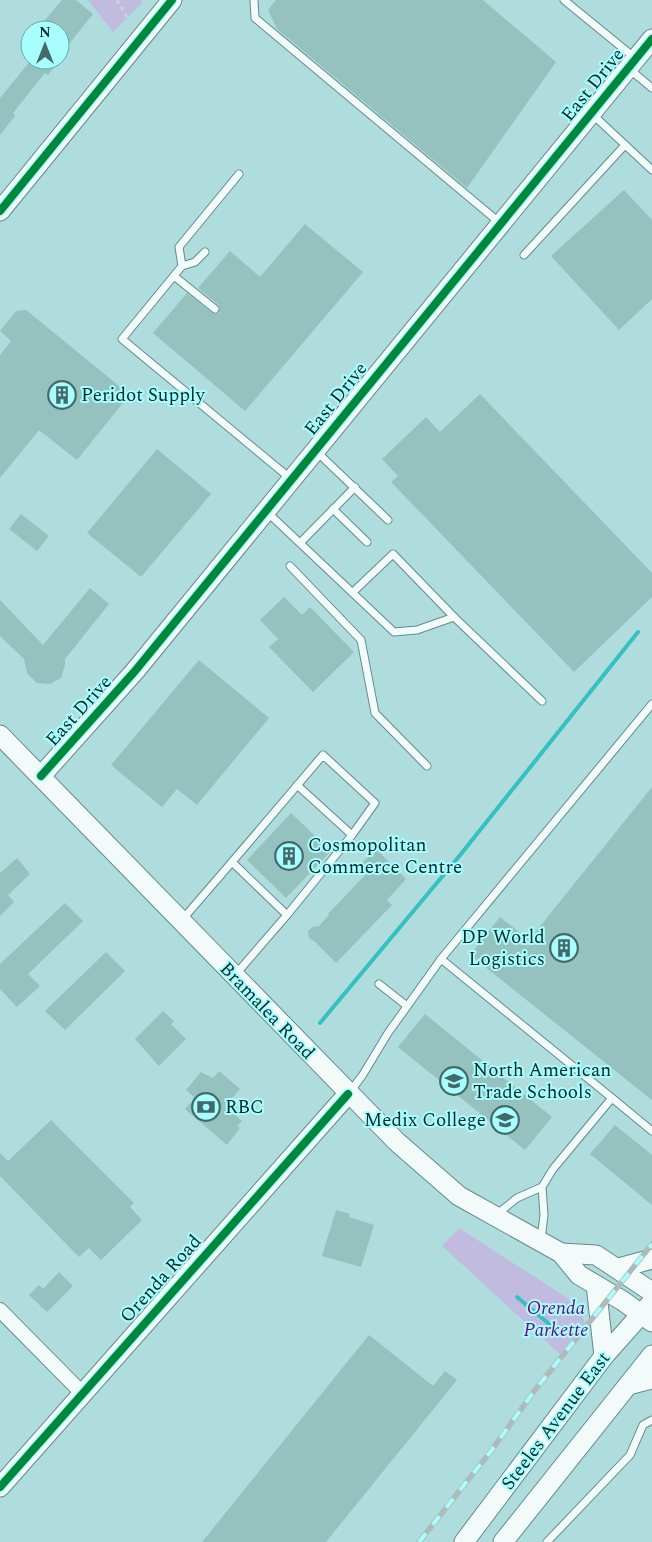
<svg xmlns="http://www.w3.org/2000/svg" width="652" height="1542" font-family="Spectral,serif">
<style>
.green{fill:#c1bcdf}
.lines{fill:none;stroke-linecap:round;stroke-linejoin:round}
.stream{stroke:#37c0c2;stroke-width:4}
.building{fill:#95c2be}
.lane-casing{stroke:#628b8c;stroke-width:9}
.street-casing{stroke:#628b8c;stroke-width:16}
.secondary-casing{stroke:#628b8c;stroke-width:21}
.path{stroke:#c8d7d7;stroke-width:2.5;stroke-dasharray:4 4;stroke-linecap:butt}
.lane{stroke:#f3fafa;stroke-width:7}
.street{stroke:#f3fafa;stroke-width:14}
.secondary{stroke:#f3fafa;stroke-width:19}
.rail-casing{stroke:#aebbbb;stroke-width:5.5}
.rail{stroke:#a8fdfe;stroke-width:4;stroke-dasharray:11;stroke-linecap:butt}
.cycleway-casing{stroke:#a8fdfe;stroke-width:11}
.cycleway{stroke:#00873e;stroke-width:8}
.labels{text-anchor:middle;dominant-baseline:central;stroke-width:4;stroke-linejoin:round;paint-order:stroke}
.street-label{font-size:19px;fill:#072c2d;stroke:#a8fdfe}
.poi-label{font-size:19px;fill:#072c2d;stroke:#a8fdfe;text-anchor:start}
.park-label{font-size:19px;font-style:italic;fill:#690e81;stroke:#a8fdfe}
</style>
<rect width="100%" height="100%" fill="#afdcdd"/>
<!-- green -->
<g class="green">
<polygon points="88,0 141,0 143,2 113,32"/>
<polygon points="459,1228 575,1303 586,1324 560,1354 442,1246"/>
</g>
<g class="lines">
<!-- stream -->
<g class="stream">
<polyline points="320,1023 461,854 638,632"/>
<polyline points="517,1297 555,1329"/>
</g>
</g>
<!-- building -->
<g class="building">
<polygon points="62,0 76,0 93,14 60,55 60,30 55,30 44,21"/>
<polygon points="276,0 483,0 556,62 467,188 277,29 268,10"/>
<polygon points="31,60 60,60 48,75 45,73 13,113 15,116 0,135 0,98"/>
<polygon points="624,190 652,220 652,299 619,330 551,256"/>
<polygon points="305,224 363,272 245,411 153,333 187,293 212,313 219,313 219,305 198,288 230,251 260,277"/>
<polygon points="26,310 124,390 126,399 77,460 39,430 0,478 0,355 11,341 0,331 16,311"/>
<polygon points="480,394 652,573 652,597 574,672 391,482 398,476 382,459 426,417 440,432"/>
<polygon points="157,449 211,494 141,577 87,533"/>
<polygon points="21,514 49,536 37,551 9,529"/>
<polygon points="90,588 109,604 65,659 65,665 61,678 50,684 37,683 27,673 24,659 0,636 0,600 43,645"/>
<polygon points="284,597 302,615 310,607 354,652 313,692 269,647 278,639 260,620"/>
<polygon points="199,660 269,718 197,805 177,789 162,807 111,765"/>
<polygon points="652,787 652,1100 470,955 500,917 529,940"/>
<polygon points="291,813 331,851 286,898 247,860"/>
<polygon points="376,849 406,879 387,900 392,905 336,963 315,942 309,938 308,931 313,927 319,926 329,915 328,914 365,875 358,867"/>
<polygon points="17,858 30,874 8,895 14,902 0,916 0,873"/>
<polygon points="65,903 83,921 28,974 40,986 17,1007 0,989 0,964"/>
<polygon points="106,952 125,971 65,1030 45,1011"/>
<polygon points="163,1011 174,1021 171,1024 186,1039 159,1066 135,1039"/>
<polygon points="425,1014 552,1117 525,1150 398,1047"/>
<polygon points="219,1071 240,1089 225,1106 242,1121 237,1126 240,1128 227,1145 185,1109 195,1098 186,1090 201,1072 213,1078"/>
<polygon points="51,1120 134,1203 130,1207 142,1220 101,1260 89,1248 79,1257 0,1176 0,1153 8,1161"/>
<polygon points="615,1125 652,1155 652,1205 590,1154"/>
<polygon points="336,1210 350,1214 349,1217 374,1225 361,1267 322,1256"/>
<polygon points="59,1272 73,1286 47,1312 29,1295 39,1285 43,1289"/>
<polygon points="369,1335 433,1386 445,1371 457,1380 326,1542 202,1542"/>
</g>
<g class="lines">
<defs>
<g id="lane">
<polyline points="254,0 255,18 500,223"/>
<polyline points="564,0 635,58"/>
<polyline points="628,68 652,88"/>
<polyline points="591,113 652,170"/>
<polyline points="205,252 195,262 182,266 122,339 291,479"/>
<polyline points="524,255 625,145"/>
<polyline points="182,266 179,247 239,174"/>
<polyline points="174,276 215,309"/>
<polyline points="317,452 388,520"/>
<polyline points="333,509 367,542"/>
<polyline points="266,511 394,632 417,630 454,617 542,701"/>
<polyline points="301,542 355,487"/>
<polyline points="290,566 361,640 375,713 427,766"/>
<polyline points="353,592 393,554 454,617"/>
<polyline points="297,785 352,835"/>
<polyline points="232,862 323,755 375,803 352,835 287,915"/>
<polyline points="182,920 232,862 287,915 236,974"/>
<polyline points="441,959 652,704"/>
<polyline points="379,984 407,1006"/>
<polyline points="349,1093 362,1076 388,1033 441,959 612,1098"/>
<polyline points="496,1215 517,1198 542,1187 553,1169 612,1098 652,1131"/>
<polyline points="541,1239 544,1215 542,1187"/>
<polyline points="547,1542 630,1455 643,1425 652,1420"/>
</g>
<polyline id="street" points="0,1310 81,1392"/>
<g id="secondary">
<polyline points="0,211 172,0"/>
<polyline points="0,735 397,1142 459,1196 561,1253 579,1275 623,1301 652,1322"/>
<polyline points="41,776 135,671 652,39"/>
<polyline points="561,1253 596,1255 652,1292"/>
<polyline points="619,1268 652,1259"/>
<polyline points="596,1285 604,1356"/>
<polyline points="628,1385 652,1379"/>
<polyline points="0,1487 348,1094"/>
<polyline points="464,1542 604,1356 652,1302"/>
<polyline points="503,1542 652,1355"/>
</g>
</defs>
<!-- lane casing -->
<use href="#lane" class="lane-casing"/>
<!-- street casing -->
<use href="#street" class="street-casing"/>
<!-- secondary casing -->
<use href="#secondary" class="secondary-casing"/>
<!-- path -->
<g class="path">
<polyline points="117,0 128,19"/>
<polyline points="10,845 32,867"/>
<polyline points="226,1068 264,1104"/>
<polyline points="232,1109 248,1089"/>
</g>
<!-- lane -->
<use href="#lane" class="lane"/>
<!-- street -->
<use href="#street" class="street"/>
<!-- secondary -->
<use href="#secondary" class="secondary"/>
<defs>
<polyline id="rail" points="419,1542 491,1451 535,1390 652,1244"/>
</defs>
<!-- rail casing -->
<use href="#rail" class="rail-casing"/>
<!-- rail -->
<use href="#rail" class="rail"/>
<defs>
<g id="cycleway">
<polyline points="0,211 172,0"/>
<polyline points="41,776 135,671 652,39"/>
<polyline points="0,1487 348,1094"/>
</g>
</defs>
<!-- cycleway casing -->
<use href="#cycleway" class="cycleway-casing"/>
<!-- cycleway -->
<use href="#cycleway" class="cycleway"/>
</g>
<!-- icons -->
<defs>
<symbol id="building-ring" viewBox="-11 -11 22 22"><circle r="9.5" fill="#a8fdfe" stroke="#426a6b" stroke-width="1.5"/><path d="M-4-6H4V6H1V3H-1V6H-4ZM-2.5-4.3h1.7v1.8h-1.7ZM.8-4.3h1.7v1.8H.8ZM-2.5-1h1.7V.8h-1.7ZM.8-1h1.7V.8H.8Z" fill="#426a6b"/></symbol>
<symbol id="university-ring" viewBox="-11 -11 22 22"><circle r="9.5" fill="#a8fdfe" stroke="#426a6b" stroke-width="1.5"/><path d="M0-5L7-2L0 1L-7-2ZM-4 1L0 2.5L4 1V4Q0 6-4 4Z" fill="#426a6b"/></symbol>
<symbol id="bank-ring" viewBox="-11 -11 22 22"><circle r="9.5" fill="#a8fdfe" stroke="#426a6b" stroke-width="1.5"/><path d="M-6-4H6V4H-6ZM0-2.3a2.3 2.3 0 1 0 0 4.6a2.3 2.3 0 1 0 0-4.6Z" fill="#426a6b"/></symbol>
</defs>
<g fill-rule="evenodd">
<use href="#building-ring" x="46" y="379" width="32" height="32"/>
<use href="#building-ring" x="273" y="840" width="32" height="32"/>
<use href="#building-ring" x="548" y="932" width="32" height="32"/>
<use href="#university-ring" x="438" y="1065" width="32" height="32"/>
<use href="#bank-ring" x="190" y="1091" width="32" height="32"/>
<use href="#university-ring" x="489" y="1104" width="32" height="32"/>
</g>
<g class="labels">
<!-- street labels -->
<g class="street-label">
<text transform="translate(593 85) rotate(-51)">East Drive</text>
<text transform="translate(336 399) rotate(-51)">East Drive</text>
<text transform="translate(79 711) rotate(-48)">East Drive</text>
<text transform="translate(267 1011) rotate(46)">Bramalea Road</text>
<text transform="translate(161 1279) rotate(-48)">Orenda Road</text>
<text transform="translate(556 1421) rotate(-53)">Steeles Avenue East</text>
</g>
<!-- poi labels -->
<g class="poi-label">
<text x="81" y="395">Peridot Supply</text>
<text x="308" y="845">Cosmopolitan<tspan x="308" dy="22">Commerce Centre</tspan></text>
<text x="545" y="937" text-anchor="end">DP World<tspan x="545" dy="22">Logistics</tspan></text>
<text x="473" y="1070">North American<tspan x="473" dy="22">Trade Schools</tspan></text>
<text x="225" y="1107">RBC</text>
<text x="486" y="1120" text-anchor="end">Medix College</text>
</g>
<!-- park labels -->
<g class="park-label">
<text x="556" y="1308">Orenda<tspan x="556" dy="22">Parkette</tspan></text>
</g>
</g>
<!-- north arrow -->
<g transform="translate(45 45)"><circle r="24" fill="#a8fdfe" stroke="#68a9aa"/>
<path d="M0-4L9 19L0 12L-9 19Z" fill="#426a6b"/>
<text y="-8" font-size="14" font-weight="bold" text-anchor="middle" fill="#072c2d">N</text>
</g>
</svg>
